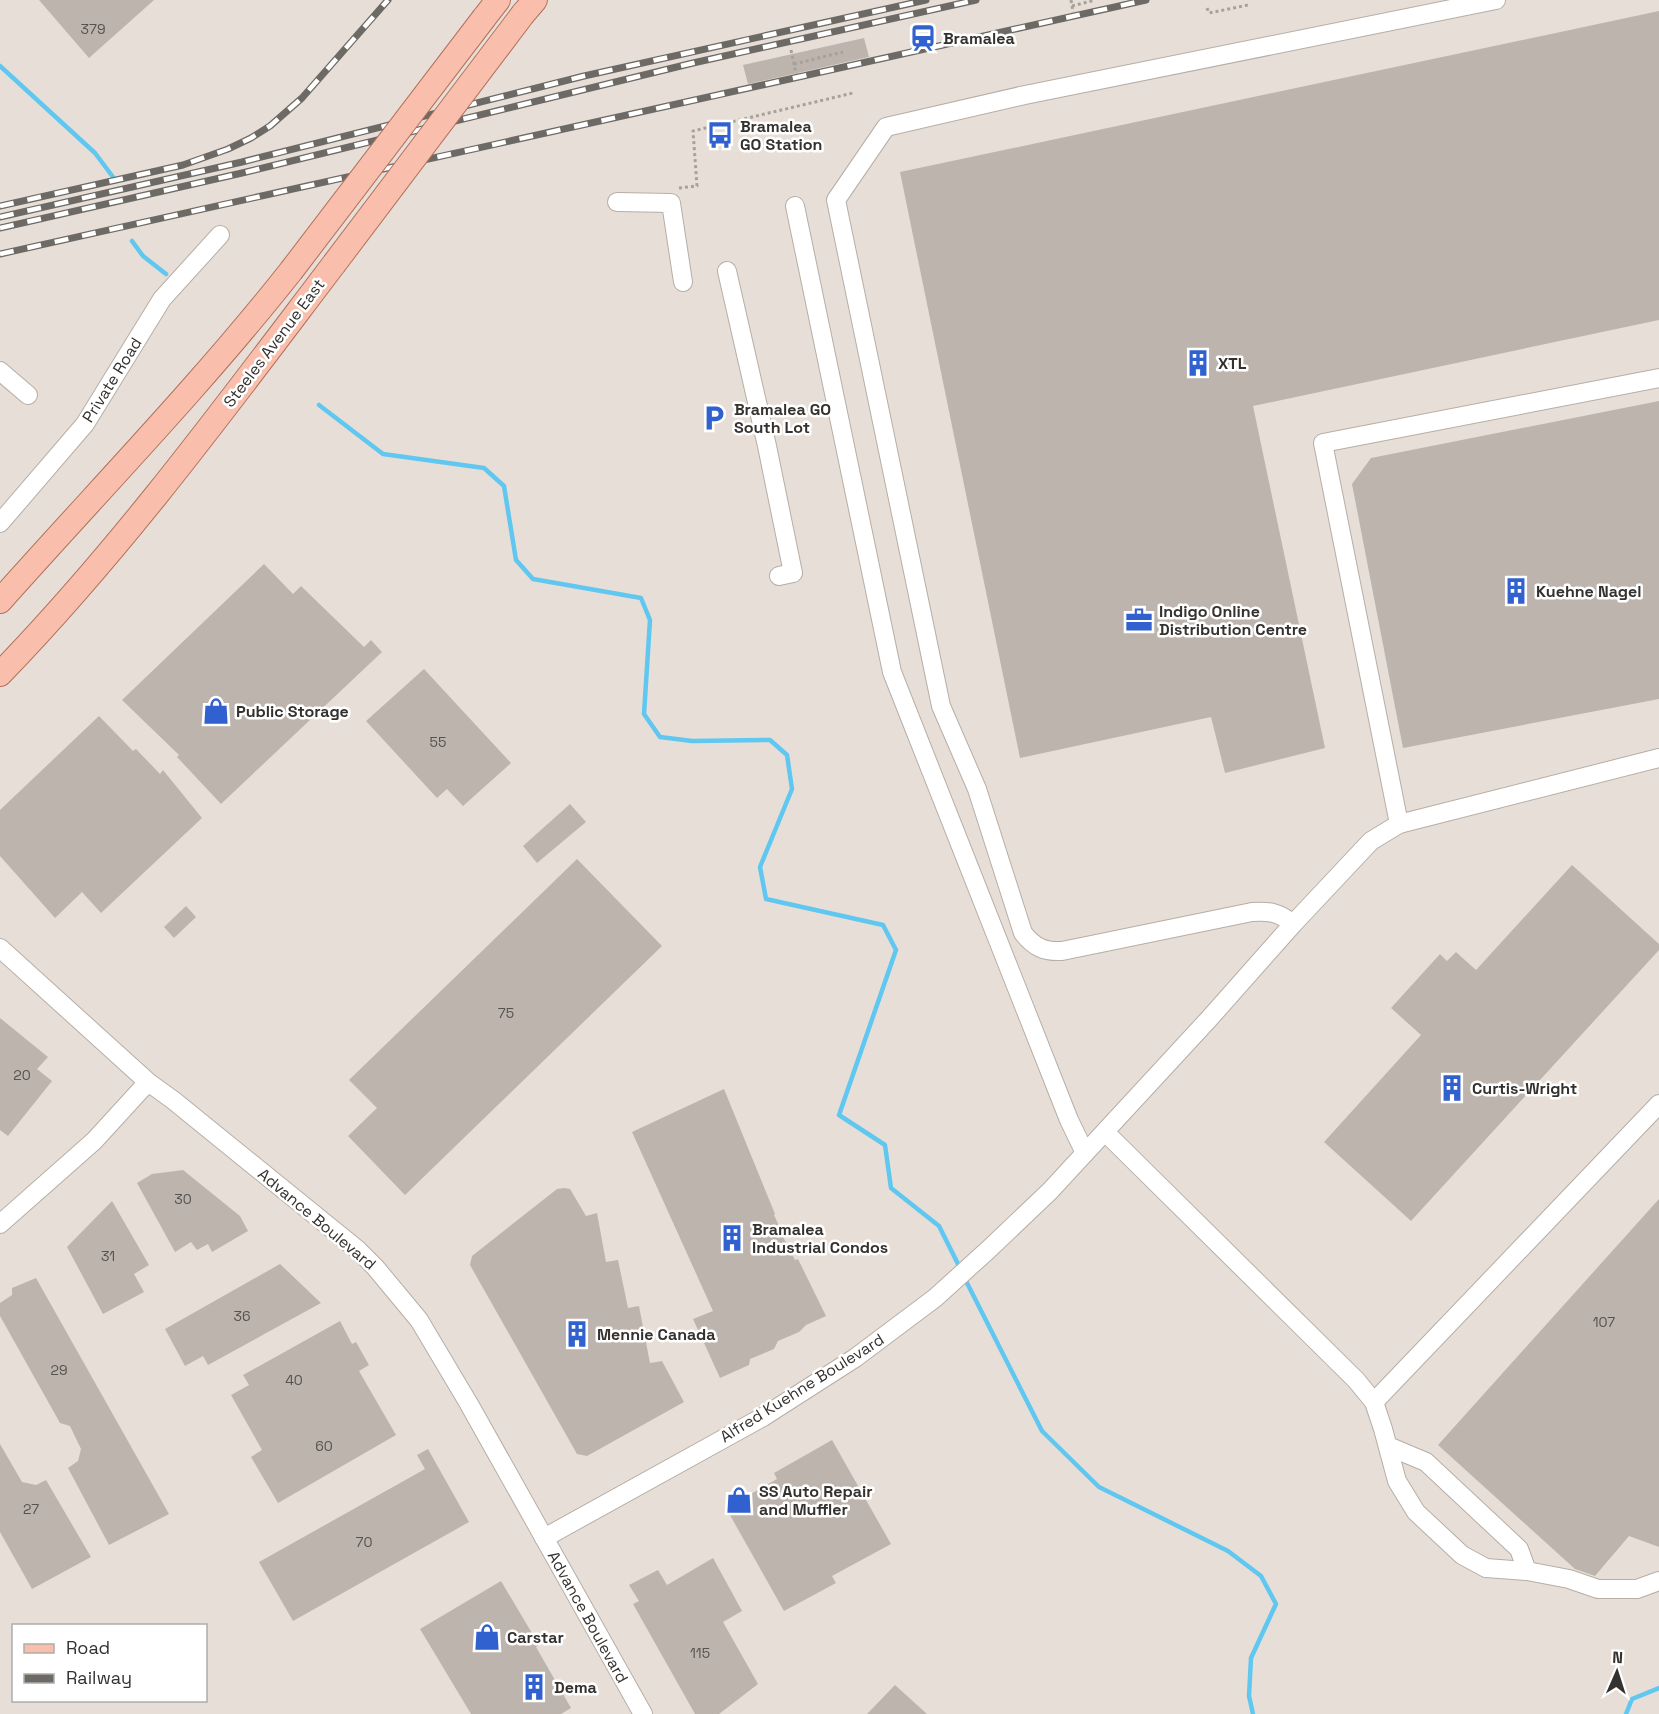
<svg xmlns="http://www.w3.org/2000/svg" width="1659" height="1714" font-family="'Space Grotesk',sans-serif">
<style>
.lines{fill:none;stroke-linecap:round;stroke-linejoin:round}
.stream{stroke:#60c7f0;stroke-width:4.5}
.building{fill:#bdb4ae}
.minor-casing{stroke:#b6aea6;stroke-width:20}
.major-casing{stroke:#b1715c;stroke-width:26}
.path{stroke:#a8a19b;stroke-width:3;stroke-dasharray:3 3;stroke-linecap:butt}
.minor{stroke:#fff;stroke-width:18}
.major{stroke:#f9beac;stroke-width:24}
.rail-casing{stroke:#6d6964;stroke-width:7}
.rail{stroke:#fff;stroke-width:4.5;stroke-dasharray:14;stroke-linecap:butt}
.major-bridge-casing{stroke:#b1715c;stroke-width:26;stroke-linecap:butt}
.major-bridge{stroke:#f9beac;stroke-width:24}
.labels{text-anchor:middle;dominant-baseline:central;stroke-width:5;stroke-linejoin:round;paint-order:stroke}
.number-label{font-size:14px;fill:#56524e}
.poi-label{font-size:16px;font-weight:bold;fill:#34312e;stroke:#fff;text-anchor:start}
.street-label{font-size:16px;fill:#34312e;stroke:#fff}
</style>
<rect width="100%" height="100%" fill="#e7dfd7"/>
<g class="lines">
<!-- stream -->
<g class="stream">
<polyline points="0,66 95,153 113,177"/>
<polyline points="132,241 143,256 166,274"/>
<polyline points="319,405 383,454 484,468 504,486 516,560 533,579 641,598 650,620 644,714 660,737 692,741 770,740 787,755 792,789 760,867 766,899 883,925 896,950 839,1115 885,1145 891,1188 939,1226 961,1270"/>
<polyline points="964,1277 1042,1431 1099,1487 1228,1551 1261,1576 1276,1604 1251,1658 1249,1696 1253,1714"/>
<polyline points="1626,1714 1632,1699 1659,1688"/>
</g>
</g>
<!-- building -->
<g class="building">
<polygon points="39,0 154,0 89,58"/>
<polygon points="1659,11 1659,320 1253,406 1325,748 1225,773 1211,717 1020,758 900,172"/>
<polygon points="864,38 869,57 748,84 743,65"/>
<polygon points="1659,401 1659,699 1403,748 1352,484 1371,458"/>
<polygon points="264,564 293,594 301,586 364,647 371,640 382,652 221,804 177,757 179,755 122,700"/>
<polygon points="424,669 511,763 463,806 447,789 437,798 366,721"/>
<polygon points="99,716 133,751 136,749 160,774 163,770 202,818 101,913 82,892 55,918 0,856 0,810"/>
<polygon points="570,804 586,822 537,863 523,846"/>
<polygon points="577,859 662,946 405,1195 348,1136 377,1108 349,1080"/>
<polygon points="1572,865 1659,944 1659,950 1411,1221 1324,1142 1421,1035 1391,1008 1440,954 1447,961 1456,952 1476,970"/>
<polygon points="186,906 196,917 174,938 164,927"/>
<polygon points="0,1018 48,1057 37,1069 52,1081 8,1136 0,1130"/>
<polygon points="724,1089 775,1214 774,1215 781,1230 780,1231 795,1260 798,1259 826,1316 806,1325 799,1332 778,1341 774,1349 750,1359 749,1365 720,1378 693,1319 713,1311 632,1132"/>
<polygon points="183,1170 240,1216 248,1231 212,1252 208,1244 197,1250 191,1242 175,1252 137,1183 152,1174"/>
<polygon points="564,1188 570,1189 586,1216 597,1213 606,1262 618,1260 628,1308 639,1306 650,1363 662,1361 684,1402 587,1456 577,1454 470,1265 472,1256 557,1189"/>
<polygon points="1659,1199 1659,1547 1629,1536 1595,1576 1575,1569 1438,1445"/>
<polygon points="112,1201 149,1265 134,1274 144,1292 103,1314 67,1247"/>
<polygon points="280,1264 321,1303 208,1365 203,1356 185,1366 165,1329"/>
<polygon points="36,1278 169,1514 109,1545 68,1468 78,1461 81,1449 70,1426 60,1423 0,1316 0,1303 12,1295 12,1288"/>
<polygon points="340,1321 352,1344 356,1342 369,1365 359,1371 396,1435 278,1503 251,1457 262,1450 231,1395 249,1385 243,1375"/>
<polygon points="832,1440 891,1544 832,1576 836,1583 784,1611 726,1508 777,1479 774,1473"/>
<polygon points="0,1444 22,1482 36,1485 46,1480 91,1557 32,1589 0,1532"/>
<polygon points="428,1449 469,1522 293,1621 259,1562 425,1469 417,1455"/>
<polygon points="713,1558 742,1611 723,1622 758,1684 719,1714 695,1714 633,1604 639,1601 629,1585 658,1570 667,1585"/>
<polygon points="501,1581 539,1645 536,1647 571,1708 561,1714 471,1714 420,1629"/>
<polygon points="895,1685 927,1714 867,1714"/>
</g>
<g class="lines">
<defs>
<g id="minor">
<polyline points="617,202 671,203 683,282"/>
<polyline points="795,206 892,672 1069,1120 1085,1153"/>
<polyline points="727,271 767,446 793,573 779,576"/>
<polyline points="0,371 28,395"/>
<polyline points="0,523 85,424 162,299 220,235"/>
<polyline points="1399,824 1323,443 1659,378"/>
<path d="M1293 924C1279 912 1269 911 1252 912L1062 951C1044 952 1034 947 1023 933L977 789 941 706 836 200 886 127 1025 95 1496 0"/>
<polyline points="0,948 148,1082 173,1100 358,1250 375,1267 419,1320 469,1404 643,1714"/>
<polyline points="1105,1132 1356,1380 1374,1402 1383,1429 1397,1481 1416,1512 1462,1555 1486,1568 1527,1571 1569,1579 1598,1589 1637,1589 1659,1581"/>
<polyline points="0,1224 94,1141 148,1082"/>
<polyline points="1374,1402 1659,1104"/>
<polyline points="1388,1446 1426,1462 1519,1549 1527,1571"/>
<polyline points="544,1538 763,1417 855,1358 935,1298 988,1250 1050,1191 1208,1020 1293,924 1371,841 1399,824 1659,758"/>
</g>
<g id="major">
<polyline points="523,14 535,0"/>
<polyline points="484,18 498,0"/>
<path d="M0 601C98 491 200 386 291 271"/>
<path d="M0 674C123 547 227 405 334 264"/>
</g>
</defs>
<!-- minor casing -->
<use href="#minor" class="minor-casing"/>
<!-- major casing -->
<use href="#major" class="major-casing"/>
<!-- path -->
<g class="path">
<polyline points="1071,0 1073,12"/>
<polyline points="1072,6 1095,0"/>
<polyline points="1207,8 1209,13 1248,5"/>
<polyline points="791,50 796,74"/>
<polyline points="794,64 843,52"/>
<polyline points="679,188 697,186 693,131 853,93"/>
</g>
<!-- minor -->
<use href="#minor" class="minor"/>
<!-- major -->
<use href="#major" class="major"/>
<defs>
<g id="rail">
<polyline points="0,206 183,165 228,149 251,138 270,126 302,98 388,0"/>
<polyline points="0,217 242,162 584,76 926,0"/>
<polyline points="0,228 242,173 693,63 976,0"/>
<polyline points="0,254 1146,0"/>
</g>
</defs>
<!-- rail casing -->
<use href="#rail" class="rail-casing"/>
<!-- rail -->
<use href="#rail" class="rail"/>
<defs>
<g id="major-bridge">
<polyline points="334,264 523,14"/>
<polyline points="291,271 484,18"/>
</g>
</defs>
<!-- major-bridge casing -->
<use href="#major-bridge" class="major-bridge-casing"/>
<!-- major-bridge -->
<use href="#major-bridge" class="major-bridge"/>
</g>
<!-- icons -->
<defs>
<symbol id="station-bare" viewBox="-9 -9 18 18"><path d="M-3-6H3Q5-6 5-4V2Q5 4 3 4L4.5 6H3L1.5 4h-3L-3 6H-4.5L-3 4Q-5 4-5 2V-4Q-5-6-3-6ZM-3.5-4v3h7v-3ZM-3.5 1v1.5H-2V1ZM2 1v1.5H3.5V1Z" fill="#3160cf" stroke="#fff" stroke-width="2.5" paint-order="stroke"/></symbol>
<symbol id="bus-bare" viewBox="-9 -9 18 18"><path d="M-5-6H5V4H4V6H2V4H-2V6H-4V4H-5ZM-3.5-4V0h7V-4ZM-3.5 1.2v1.5H-2V1.2ZM2 1.2v1.5H3.5V1.2Z" fill="#3160cf" stroke="#fff" stroke-width="2.5" paint-order="stroke"/></symbol>
<symbol id="building-bare" viewBox="-9 -9 18 18"><path d="M-4-6H4V6H1V3H-1V6H-4ZM-2.5-4.3h1.7v1.8h-1.7ZM.8-4.3h1.7v1.8H.8ZM-2.5-1h1.7V.8h-1.7ZM.8-1h1.7V.8H.8Z" fill="#3160cf" stroke="#fff" stroke-width="2.5" paint-order="stroke"/></symbol>
<symbol id="parking-bare" viewBox="-9 -9 18 18"><path d="M-3.5-5.5H1a3.5 3.5 0 0 1 0 7H-1V5.5H-3.5ZM-1-3.4V-.6H.8a1.4 1.4 0 0 0 0-2.8Z" fill="#3160cf" stroke="#fff" stroke-width="2.5" paint-order="stroke"/></symbol>
<symbol id="office-bare" viewBox="-9 -9 18 18"><path d="M-6-3h4V-5.5h4V-3h4V5H-6ZM-1-4.5V-3h2v-1.5ZM-6 0V1H6V0Z" fill="#3160cf" stroke="#fff" stroke-width="2.5" paint-order="stroke"/></symbol>
<symbol id="shop-bare" viewBox="-9 -9 18 18"><path d="M-5-2.5h2.3a2.7 3.5 0 0 1 5.4 0H5L5.5 6h-11ZM-1.5-2.5h3a1.5 2.3 0 0 0-3 0Z" fill="#3160cf" stroke="#fff" stroke-width="2.5" paint-order="stroke"/></symbol>
</defs>
<g fill-rule="evenodd">
<use href="#station-bare" x="904" y="19" width="38" height="38"/>
<use href="#bus-bare" x="701" y="116" width="38" height="38"/>
<use href="#building-bare" x="1179" y="344" width="38" height="38"/>
<use href="#parking-bare" x="695" y="399" width="38" height="38"/>
<use href="#building-bare" x="1497" y="572" width="38" height="38"/>
<use href="#office-bare" x="1120" y="601" width="38" height="38"/>
<use href="#shop-bare" x="197" y="692" width="38" height="38"/>
<use href="#building-bare" x="1433" y="1069" width="38" height="38"/>
<use href="#building-bare" x="713" y="1219" width="38" height="38"/>
<use href="#building-bare" x="558" y="1315" width="38" height="38"/>
<use href="#shop-bare" x="720" y="1481" width="38" height="38"/>
<use href="#shop-bare" x="468" y="1618" width="38" height="38"/>
<use href="#building-bare" x="515" y="1668" width="38" height="38"/>
</g>
<g class="labels">
<!-- number labels -->
<g class="number-label">
<text x="93" y="29">379</text>
<text x="438" y="742">55</text>
<text x="506" y="1013">75</text>
<text x="22" y="1075">20</text>
<text x="183" y="1199">30</text>
<text x="108" y="1256">31</text>
<text x="242" y="1316">36</text>
<text x="1604" y="1322">107</text>
<text x="59" y="1370">29</text>
<text x="294" y="1380">40</text>
<text x="324" y="1446">60</text>
<text x="31" y="1509">27</text>
<text x="364" y="1542">70</text>
<text x="700" y="1653">115</text>
</g>
<!-- poi labels -->
<g class="poi-label">
<text x="943" y="38">Bramalea</text>
<text x="740" y="126">Bramalea<tspan x="740" dy="18">GO Station</tspan></text>
<text x="1218" y="363">XTL</text>
<text x="734" y="409">Bramalea GO<tspan x="734" dy="18">South Lot</tspan></text>
<text x="1536" y="591">Kuehne Nagel</text>
<text x="1159" y="611">Indigo Online<tspan x="1159" dy="18">Distribution Centre</tspan></text>
<text x="236" y="711">Public Storage</text>
<text x="1472" y="1088">Curtis-Wright</text>
<text x="752" y="1229">Bramalea<tspan x="752" dy="18">Industrial Condos</tspan></text>
<text x="597" y="1334">Mennie Canada</text>
<text x="759" y="1491">SS Auto Repair<tspan x="759" dy="18">and Muffler</tspan></text>
<text x="507" y="1637">Carstar</text>
<text x="554" y="1687">Dema</text>
</g>
<!-- street labels -->
<g class="street-label">
<text transform="translate(274 343) rotate(-53)">Steeles Avenue East</text>
<text transform="translate(112 380) rotate(-58)">Private Road</text>
<text transform="translate(317 1219) rotate(40)">Advance Boulevard</text>
<text transform="translate(802 1388) rotate(-32)">Alfred Kuehne Boulevard</text>
<text transform="translate(588 1617) rotate(61)">Advance Boulevard</text>
</g>
</g>
<!-- legend -->
<rect x="12" y="1624" width="195" height="78" fill="#ffffff" stroke="#aeadab" stroke-width="1.5"/>
<rect x="24" y="1644" width="30" height="9" fill="#f9beac" stroke="#aeadab" stroke-width="1.5"/>
<text x="66" y="1654" font-size="18" fill="#34312e">Road</text>
<rect x="24" y="1674" width="30" height="9" fill="#6d6964" stroke="#aeadab" stroke-width="1.5"/>
<text x="66" y="1684" font-size="18" fill="#34312e">Railway</text>
<!-- north arrow -->
<g transform="translate(1617 1672) rotate(3)" stroke="#ffffff" stroke-width="4.5" paint-order="stroke">
<path d="M0-4.5L10 22L0 15L-10 22Z" fill="#34312e"/>
<text y="-9" font-size="16" font-weight="bold" text-anchor="middle" fill="#34312e">N</text>
</g>
</svg>
